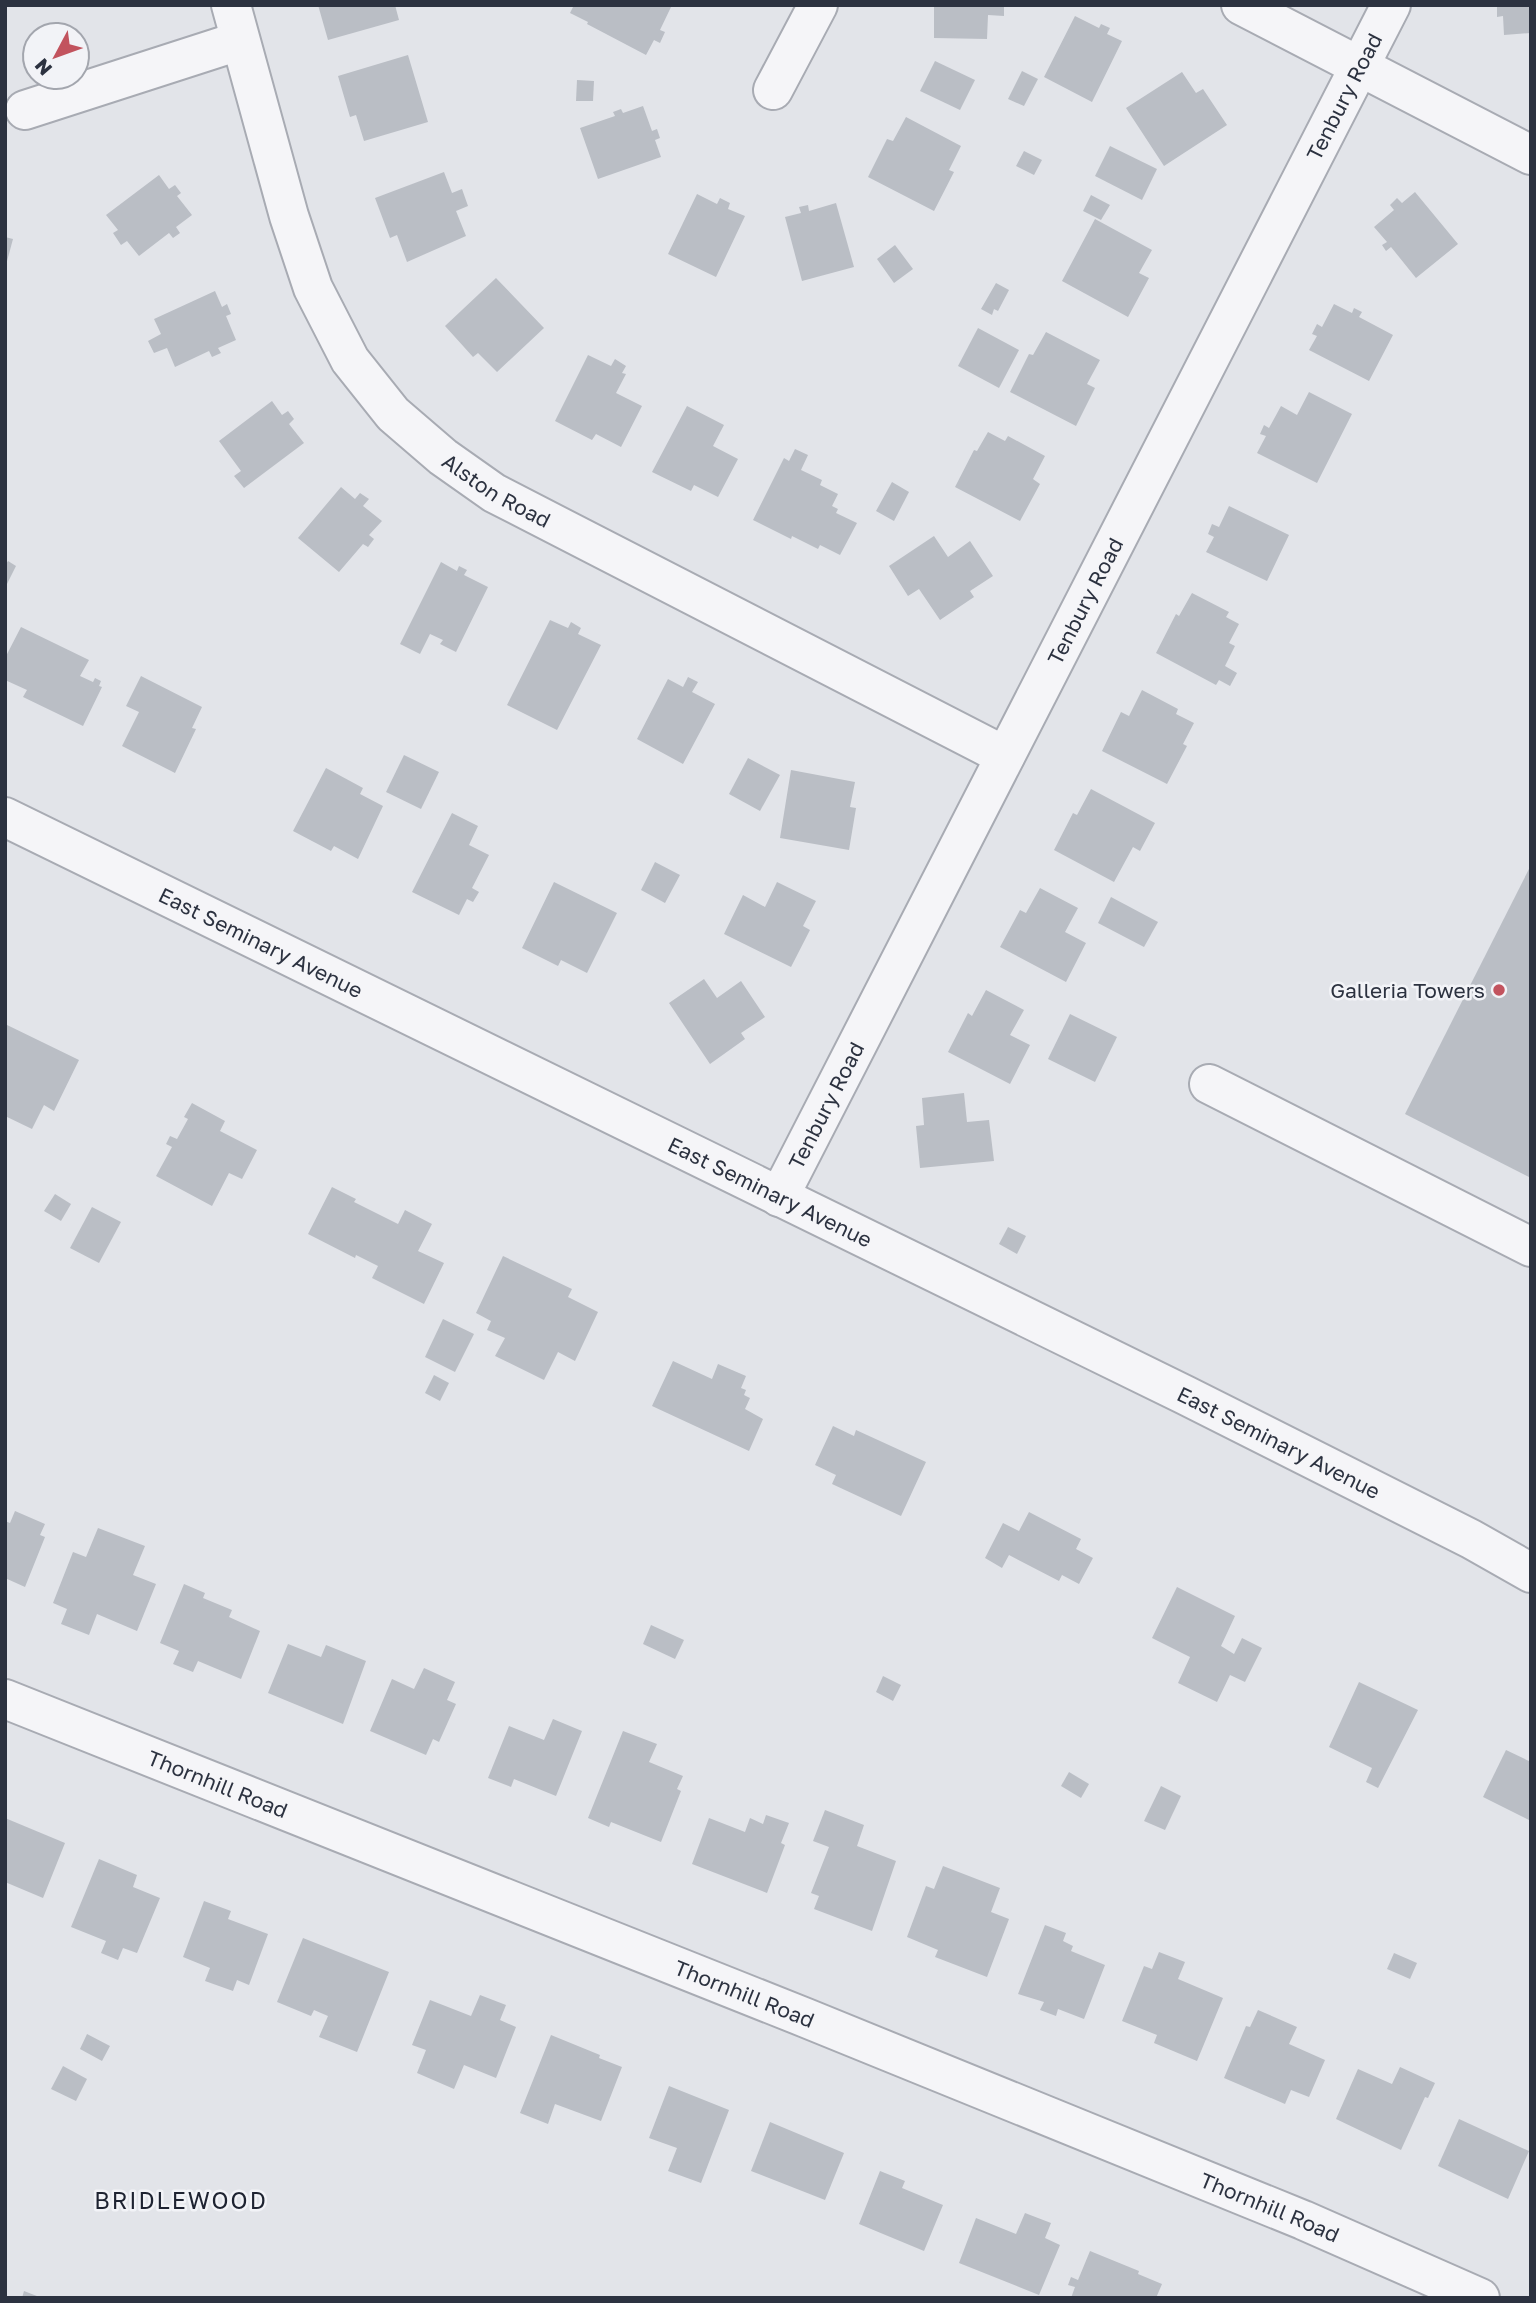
<svg xmlns="http://www.w3.org/2000/svg" width="1536" height="2303" font-family="'Golos Text',sans-serif">
<style>
.building{fill:#babec5}
.lines{fill:none;stroke-linecap:round;stroke-linejoin:round}
.minor-casing{stroke:#a8abb3;stroke-width:42}
.minor{stroke:#f5f5f8;stroke-width:38}
.poi-dot{fill:#c2535e;stroke:#f2f3f7;stroke-width:2.5}
.labels{text-anchor:middle;dominant-baseline:central;stroke-width:5;stroke-linejoin:round;paint-order:stroke}
.street-label{font-size:21px;fill:#2c3240;stroke:#f2f3f7}
.poi-label{font-size:21px;fill:#2c3240;stroke:#f2f3f7;text-anchor:end}
.neighbourhood-label{font-size:23px;letter-spacing:2px;fill:#1e2331;stroke:#f2f3f7}
</style>
<rect width="100%" height="100%" fill="#e2e4e9"/>
<!-- building -->
<g class="building">
<polygon points="318,5 395,5 399,20 328,40"/>
<polygon points="574,5 668,5 671,7 660,30 665,32 660,43 654,40 646,55 587,24 588,22 570,13"/>
<polygon points="934,5 1004,5 1004,16 988,15 987,39 934,38"/>
<polygon points="1502,5 1531,5 1531,33 1504,35 1503,16 1497,17 1497,7"/>
<polygon points="1075,16 1099,28 1101,24 1110,28 1107,34 1122,41 1092,102 1044,77"/>
<polygon points="408,55 428,122 364,141 356,115 350,117 338,76"/>
<polygon points="935,61 975,80 960,110 920,91"/>
<polygon points="1022,71 1038,79 1024,106 1008,99"/>
<polygon points="1182,72 1196,93 1203,89 1227,125 1164,166 1126,108"/>
<polygon points="577,80 594,81 593,101 576,101"/>
<polygon points="643,106 652,131 657,129 660,138 655,140 661,157 598,179 580,128 615,116 613,112 621,109 623,113"/>
<polygon points="906,117 961,146 949,170 954,172 934,211 868,177 887,139 893,141"/>
<polygon points="1110,146 1157,169 1142,200 1095,176"/>
<polygon points="1024,151 1042,160 1034,175 1016,166"/>
<polygon points="444,172 452,193 462,189 468,206 456,211 466,236 407,262 397,235 390,238 375,198"/>
<polygon points="159,175 169,189 175,185 181,193 177,196 192,215 176,227 180,233 173,238 169,233 139,256 127,241 121,245 113,233 118,230 106,215"/>
<polygon points="1415,192 1458,244 1416,278 1391,247 1386,251 1382,245 1387,242 1374,227 1394,210 1390,205 1397,198 1402,203"/>
<polygon points="697,194 717,204 720,198 730,203 728,209 745,216 716,277 668,254"/>
<polygon points="1091,195 1110,205 1101,220 1083,211"/>
<polygon points="836,203 854,267 802,281 785,217 801,213 799,207 808,205 809,211"/>
<polygon points="1095,219 1152,250 1139,273 1149,278 1128,317 1062,281"/>
<polygon points="5,237 13,239 6,265 5,265"/>
<polygon points="895,245 913,269 894,283 877,259"/>
<polygon points="496,278 544,328 497,372 478,353 473,357 445,326"/>
<polygon points="996,283 1009,290 998,311 994,309 992,315 981,309"/>
<polygon points="215,291 222,307 227,304 231,314 226,316 236,340 218,348 221,353 212,357 209,351 175,367 167,348 154,353 148,341 161,334 154,319"/>
<polygon points="1334,304 1352,313 1354,308 1362,312 1359,317 1393,335 1369,381 1309,350 1317,336 1312,334 1317,324 1322,327"/>
<polygon points="978,328 1019,350 999,388 958,366"/>
<polygon points="1046,332 1100,360 1087,384 1095,388 1076,426 1010,392 1029,354 1033,355"/>
<polygon points="588,355 611,366 615,359 626,366 622,373 626,374 616,393 642,406 621,447 596,434 592,440 555,421"/>
<polygon points="1309,392 1352,414 1317,483 1257,453 1266,436 1260,434 1264,425 1269,428 1281,406 1297,415"/>
<polygon points="272,401 282,415 288,411 294,419 289,424 304,443 244,488 234,476 241,471 219,441"/>
<polygon points="687,406 724,425 713,446 738,459 718,497 694,485 691,491 652,472"/>
<polygon points="988,432 1005,441 1008,436 1045,456 1033,479 1040,484 1020,521 955,487 974,450 977,451"/>
<polygon points="795,449 808,455 801,470 822,480 820,485 838,494 832,506 838,509 836,513 857,523 840,555 820,545 818,549 792,536 791,539 753,520 784,458 789,461"/>
<polygon points="892,482 909,492 894,521 876,511"/>
<polygon points="341,487 355,499 360,493 369,499 363,506 382,521 369,535 374,539 368,547 363,544 339,572 298,538"/>
<polygon points="1229,506 1289,535 1267,581 1206,552 1214,537 1208,534 1212,524 1219,527"/>
<polygon points="934,536 948,557 970,541 993,576 970,591 974,597 940,620 919,589 908,596 889,566"/>
<polygon points="8,561 16,566 5,588 5,566"/>
<polygon points="441,562 457,571 459,566 467,570 464,575 488,587 456,652 440,644 443,640 430,634 420,654 400,644"/>
<polygon points="1192,593 1229,612 1226,617 1239,624 1229,643 1235,646 1225,666 1237,673 1230,686 1219,680 1216,685 1156,653 1176,614 1179,616"/>
<polygon points="550,620 568,628 571,622 581,628 578,634 601,645 557,730 507,705"/>
<polygon points="21,627 89,660 80,676 93,682 95,678 101,681 99,686 102,687 83,726 23,697 27,690 5,680 5,658"/>
<polygon points="141,676 202,707 192,728 196,729 175,773 122,746 139,712 126,706"/>
<polygon points="688,677 698,682 692,692 715,704 683,764 637,739 668,679 683,687"/>
<polygon points="1142,690 1178,709 1176,714 1194,723 1183,744 1187,746 1167,784 1102,751 1121,712 1129,716"/>
<polygon points="404,755 439,772 421,809 386,792"/>
<polygon points="748,758 780,775 760,811 729,794"/>
<polygon points="326,768 363,788 360,794 383,806 358,859 334,846 331,851 293,831"/>
<polygon points="791,770 855,782 850,807 856,808 849,850 780,838"/>
<polygon points="1091,789 1155,823 1140,851 1133,847 1114,882 1054,850 1073,813 1077,815"/>
<polygon points="452,813 478,826 469,845 489,855 472,888 479,892 473,902 467,899 459,915 412,892"/>
<polygon points="655,862 680,875 665,903 641,890"/>
<polygon points="1531,865 1531,1178 1405,1114"/>
<polygon points="554,882 617,913 587,973 561,960 558,966 522,948"/>
<polygon points="777,882 816,901 803,926 810,930 791,967 724,934 743,895 765,907"/>
<polygon points="1040,888 1078,908 1065,932 1086,943 1066,982 1000,947 1020,910 1026,913"/>
<polygon points="1111,897 1158,922 1144,947 1098,923"/>
<polygon points="704,979 717,998 741,981 765,1017 741,1033 745,1039 710,1064 669,1003"/>
<polygon points="986,990 1024,1010 1010,1035 1030,1045 1010,1084 948,1052 968,1013 972,1016"/>
<polygon points="1070,1014 1117,1037 1095,1082 1048,1059"/>
<polygon points="5,1024 79,1060 54,1111 44,1105 32,1129 5,1116"/>
<polygon points="964,1093 967,1122 989,1120 994,1161 920,1168 916,1126 924,1125 922,1098"/>
<polygon points="192,1103 225,1121 220,1131 257,1150 242,1179 229,1173 212,1206 156,1176 172,1147 166,1144 170,1136 177,1139 188,1119 184,1117"/>
<polygon points="332,1187 356,1199 354,1202 398,1224 405,1210 432,1224 418,1251 444,1263 424,1304 372,1278 378,1266 356,1255 355,1258 308,1234"/>
<polygon points="55,1194 71,1204 61,1221 44,1211"/>
<polygon points="92,1207 121,1222 99,1263 70,1248"/>
<polygon points="1008,1227 1026,1236 1017,1254 999,1244"/>
<polygon points="503,1256 572,1289 568,1297 598,1312 575,1361 558,1352 544,1380 495,1356 505,1338 487,1330 491,1321 476,1313"/>
<polygon points="443,1319 474,1334 455,1372 425,1357"/>
<polygon points="673,1361 712,1379 718,1364 746,1376 741,1388 746,1390 744,1395 750,1398 745,1409 763,1419 749,1451 652,1406"/>
<polygon points="434,1375 449,1383 440,1401 425,1393"/>
<polygon points="833,1426 854,1436 856,1430 926,1462 901,1516 832,1484 836,1475 815,1465"/>
<polygon points="15,1511 45,1524 40,1535 45,1537 25,1587 5,1578 5,1521 10,1523"/>
<polygon points="1029,1512 1081,1539 1076,1549 1093,1558 1079,1584 1062,1575 1059,1581 1009,1555 1002,1568 985,1558 1003,1523 1019,1531"/>
<polygon points="98,1528 145,1546 133,1575 156,1584 137,1631 97,1614 89,1635 61,1624 67,1609 53,1603 73,1552 86,1557"/>
<polygon points="184,1584 205,1593 203,1598 232,1610 229,1617 260,1631 241,1679 198,1661 193,1672 173,1664 179,1651 160,1643"/>
<polygon points="1177,1587 1235,1616 1221,1646 1234,1654 1242,1638 1262,1648 1245,1682 1230,1675 1217,1702 1178,1683 1190,1657 1152,1638"/>
<polygon points="651,1625 684,1640 675,1659 643,1644"/>
<polygon points="288,1644 321,1657 326,1645 366,1661 343,1724 268,1693"/>
<polygon points="424,1668 455,1682 447,1700 456,1704 439,1742 433,1739 426,1755 370,1731 392,1679 414,1689"/>
<polygon points="883,1676 901,1685 893,1701 876,1692"/>
<polygon points="1359,1682 1418,1710 1378,1788 1366,1782 1372,1768 1329,1747"/>
<polygon points="553,1719 582,1731 556,1796 514,1779 511,1787 488,1778 509,1726 544,1740"/>
<polygon points="623,1731 657,1744 649,1762 683,1776 677,1789 681,1791 661,1842 611,1822 609,1827 588,1818"/>
<polygon points="1506,1750 1531,1762 1531,1821 1483,1797"/>
<polygon points="1069,1772 1089,1784 1081,1798 1061,1786"/>
<polygon points="1161,1786 1181,1796 1165,1830 1144,1821"/>
<polygon points="825,1810 864,1825 857,1846 896,1861 872,1931 814,1909 819,1896 811,1893 829,1847 813,1841"/>
<polygon points="766,1815 789,1823 781,1843 785,1845 767,1893 692,1864 709,1818 745,1832 750,1818 763,1824"/>
<polygon points="5,1818 65,1843 43,1898 5,1882"/>
<polygon points="99,1859 137,1875 133,1887 160,1898 137,1953 123,1948 118,1960 101,1953 106,1941 71,1927"/>
<polygon points="943,1866 1000,1888 991,1912 1009,1919 987,1977 935,1957 938,1950 907,1937 926,1886 934,1889"/>
<polygon points="204,1901 231,1911 228,1919 268,1934 249,1985 237,1980 233,1991 205,1981 210,1968 183,1957"/>
<polygon points="1045,1925 1066,1933 1063,1941 1073,1946 1071,1951 1105,1965 1084,2019 1058,2009 1056,2016 1040,2010 1044,2002 1018,1994"/>
<polygon points="303,1938 389,1972 357,2052 319,2037 328,2016 314,2010 311,2016 277,2002"/>
<polygon points="1159,1952 1185,1962 1178,1979 1223,1998 1197,2061 1154,2043 1157,2035 1122,2021 1144,1966 1152,1969"/>
<polygon points="1394,1953 1417,1963 1410,1979 1387,1969"/>
<polygon points="480,1995 506,2005 500,2020 516,2027 496,2078 464,2065 454,2089 417,2073 426,2050 412,2045 430,2000 471,2016"/>
<polygon points="1258,2010 1297,2027 1289,2044 1325,2060 1309,2097 1291,2090 1285,2104 1224,2078 1246,2026 1250,2027"/>
<polygon points="87,2034 110,2046 102,2061 80,2049"/>
<polygon points="551,2035 600,2055 599,2058 622,2067 601,2121 555,2104 548,2124 520,2113"/>
<polygon points="63,2066 87,2079 76,2101 51,2089"/>
<polygon points="1400,2067 1435,2083 1428,2098 1425,2097 1401,2150 1336,2119 1358,2069 1392,2084"/>
<polygon points="669,2086 729,2110 701,2183 668,2171 677,2148 649,2138"/>
<polygon points="1459,2119 1529,2151 1508,2199 1438,2166"/>
<polygon points="770,2122 844,2153 825,2200 751,2171"/>
<polygon points="880,2171 905,2181 902,2188 943,2205 924,2251 859,2224"/>
<polygon points="1025,2213 1051,2223 1045,2238 1060,2245 1039,2295 959,2263 976,2218 1016,2234"/>
<polygon points="1090,2251 1139,2271 1138,2274 1162,2284 1156,2298 1071,2298 1075,2287 1068,2285 1071,2277 1078,2280"/>
<polygon points="24,2291 42,2298 22,2298"/>
</g>
<g class="lines">
<defs>
<g id="minor">
<path id="s1" d="M231 5 289 216 313 288 350 360 393 414 443 457 494 493 1005 756"/>
<polyline points="1241,5 1531,155"/>
<polyline points="773,90 818,5"/>
<polyline points="25,110 239,41"/>
<path id="s2" d="M5 817 1185 1395 1471 1539 1531 1573"/>
<polyline points="1209,1084 1531,1247"/>
<path id="s3" d="M779 1197 1391 5"/>
<path id="s4" d="M5 1699 806 2018 1303 2220 1480 2298"/>
</g>
</defs>
<!-- minor casing -->
<use href="#minor" class="minor-casing"/>
<!-- minor -->
<use href="#minor" class="minor"/>
</g>
<!-- markers -->
<circle class="poi-dot" cx="1499" cy="990" r="7"/>
<g class="labels">
<!-- street labels -->
<g class="street-label">
<text stroke="none"><textPath href="#s3" startOffset="1237">Tenbury Road</textPath></text>
<text stroke="none"><textPath href="#s1" startOffset="574">Alston Road</textPath></text>
<text stroke="none"><textPath href="#s3" startOffset="670">Tenbury Road</textPath></text>
<text stroke="none"><textPath href="#s2" startOffset="285">East Seminary Avenue</textPath></text>
<text stroke="none"><textPath href="#s3" startOffset="103">Tenbury Road</textPath></text>
<text stroke="none"><textPath href="#s2" startOffset="852">East Seminary Avenue</textPath></text>
<text stroke="none"><textPath href="#s2" startOffset="1419">East Seminary Avenue</textPath></text>
<text stroke="none"><textPath href="#s4" startOffset="229">Thornhill Road</textPath></text>
<text stroke="none"><textPath href="#s4" startOffset="796">Thornhill Road</textPath></text>
<text stroke="none"><textPath href="#s4" startOffset="1363">Thornhill Road</textPath></text>
</g>
<!-- poi labels -->
<g class="poi-label">
<text x="1485" y="990">Galleria Towers</text>
</g>
<!-- neighbourhood labels -->
<g class="neighbourhood-label">
<text x="181" y="2200">BRIDLEWOOD</text>
</g>
</g>
<!-- border -->
<rect width="1536" height="2303" fill="none" stroke="#2c3240" stroke-width="14"/>
<!-- north arrow -->
<g transform="translate(56 56) rotate(229)"><circle r="33" fill="#f2f3f7" stroke="#a3a6ae" stroke-width="2"/>
<path d="M0-5L12 26L0 18L-12 26Z" fill="#c2535e"/>
<text y="-10" font-size="19" font-weight="bold" text-anchor="middle" fill="#2c3240">N</text>
</g>
</svg>
